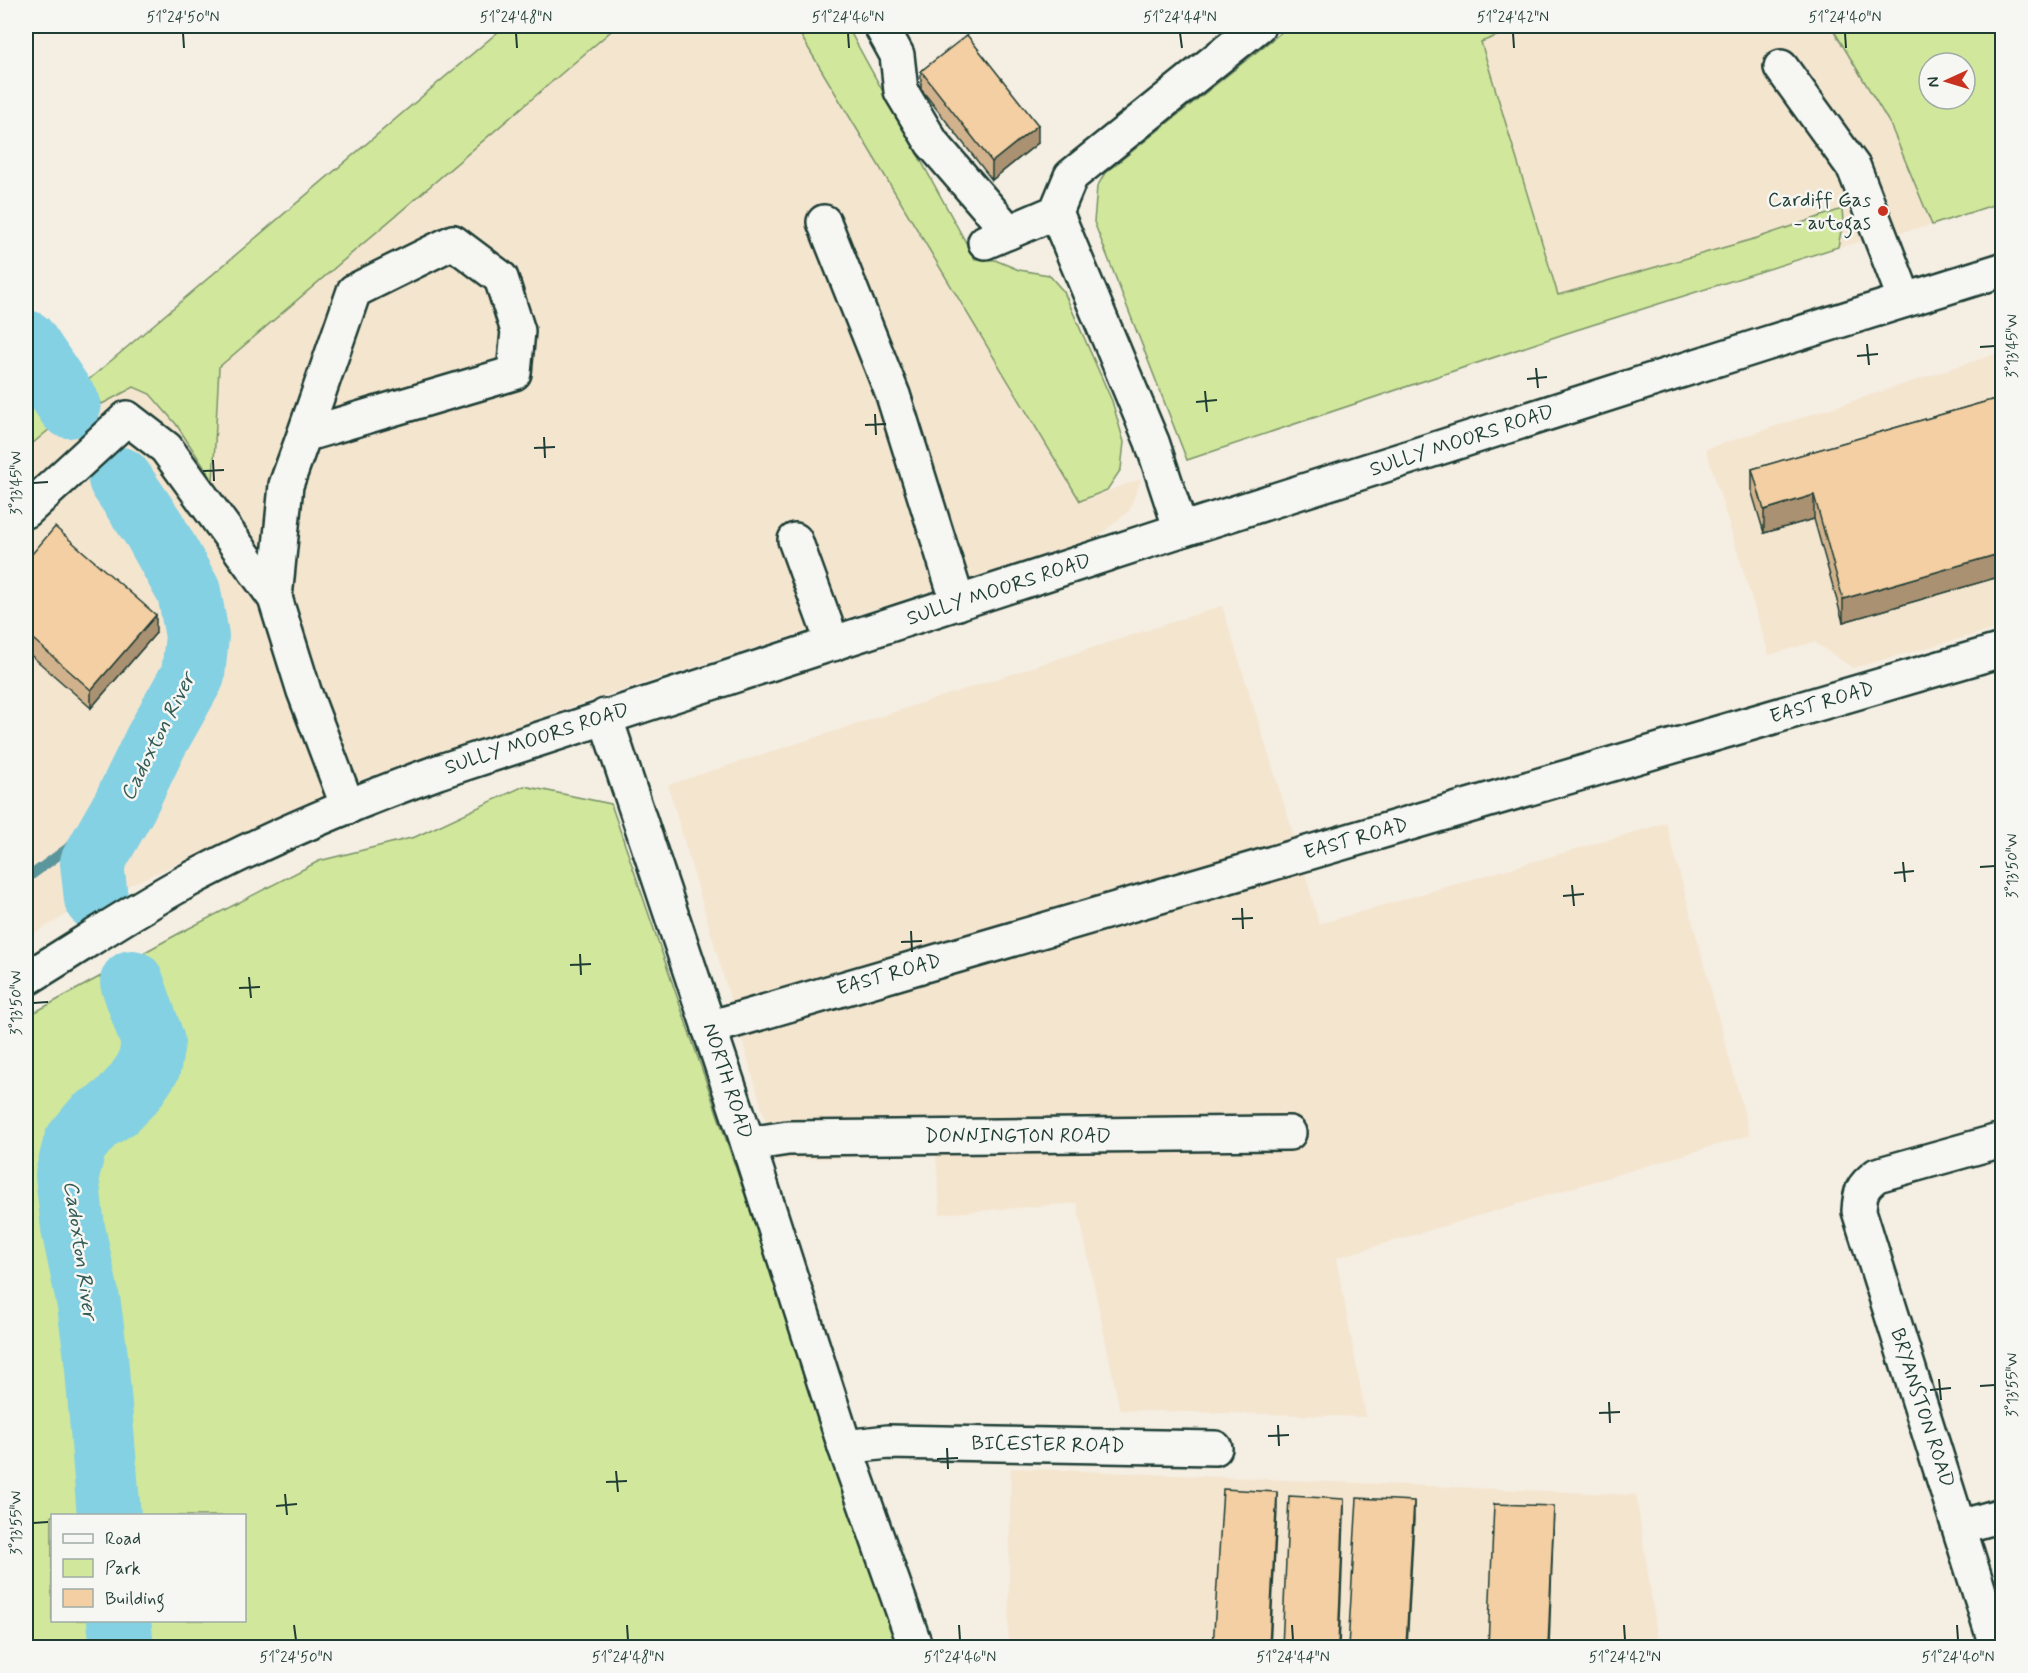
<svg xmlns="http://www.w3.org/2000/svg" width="2028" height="1673" font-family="Mynerve,sans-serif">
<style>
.built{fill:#f4e5cf}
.green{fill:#d1e79c;stroke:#789268;stroke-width:1.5;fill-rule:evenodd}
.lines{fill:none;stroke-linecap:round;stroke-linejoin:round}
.stream{stroke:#5c969d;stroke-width:10}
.river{stroke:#84d1e3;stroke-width:64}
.minor-casing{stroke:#1f3d34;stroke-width:38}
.major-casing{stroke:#1f3d34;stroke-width:38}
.minor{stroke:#f6f6f2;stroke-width:33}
.major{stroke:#f6f6f2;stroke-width:33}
.wall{fill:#d1b28c;stroke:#1f3d34;stroke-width:1.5}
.shaded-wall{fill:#aa9172;stroke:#1f3d34;stroke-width:1.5}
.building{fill:#f3cfa3;stroke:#1f3d34;stroke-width:1.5}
.ticks{fill:none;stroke:#1f3d34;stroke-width:2}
.poi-dot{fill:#c8321e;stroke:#f6f6f2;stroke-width:2}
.labels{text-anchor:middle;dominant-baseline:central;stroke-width:5;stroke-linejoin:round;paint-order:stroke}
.poi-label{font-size:20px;fill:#1f3d34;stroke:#f6f6f2;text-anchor:end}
.street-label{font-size:20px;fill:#1f3d34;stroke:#f6f6f2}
.water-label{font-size:21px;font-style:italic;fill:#335b57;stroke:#f6f6f2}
.neatline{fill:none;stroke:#1f3d34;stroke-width:2}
.ticks-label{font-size:15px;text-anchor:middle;fill:#1f3d34}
</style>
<rect width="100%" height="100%" fill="#f5eee2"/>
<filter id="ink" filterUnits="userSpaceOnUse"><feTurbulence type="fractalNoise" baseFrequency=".0167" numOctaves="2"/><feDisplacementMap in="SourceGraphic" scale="12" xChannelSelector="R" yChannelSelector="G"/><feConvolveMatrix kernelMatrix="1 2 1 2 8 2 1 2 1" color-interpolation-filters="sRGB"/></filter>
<g filter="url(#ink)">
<!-- built -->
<g class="built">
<polygon points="617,26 795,26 1080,501 1141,479 1129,511 1096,538 598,698 363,779 73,911 26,938 26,449 93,392 102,403 134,387 150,394 176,424 213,480 218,367"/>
<polygon points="1523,26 1831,26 1890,124 1932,225 1838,247 1570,332 1481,42"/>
<polygon points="2002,352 2002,627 1853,668 1814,642 1769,655 1706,449"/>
<polygon points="1222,606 1300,855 1319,924 1666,823 1750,1135 1336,1258 1366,1417 1120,1410 1077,1203 940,1214 936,1154 777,1160 668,785"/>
<polygon points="1011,1468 1636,1495 1659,1647 1008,1648"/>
</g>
<!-- green -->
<g class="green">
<polygon points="505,26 617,26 219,367 213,481 176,424 150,394 134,387 102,404 86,382"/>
<polygon points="795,26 847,26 975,259 995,260 1019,270 1049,275 1064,292 1112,401 1124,442 1121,469 1107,490 1080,501"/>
<polygon points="1289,26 1523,26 1481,42 1558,295 1757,238 1842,209 1843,221 1838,247 1570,332 1187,460 1094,222 1097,187 1105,173"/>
<path d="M1831 26H2002V202L1932 225 1890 124ZM1929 63H1965V99H1929Z"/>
<polygon points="26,358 64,417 26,449"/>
<path d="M524 786 611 804 900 1647 26 1648V1017L176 935 319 861 415 837ZM52 1516H244V1620H52Z"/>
</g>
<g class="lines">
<!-- stream -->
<polyline class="stream" points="26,879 68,848 84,830 125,805"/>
<!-- river -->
<g class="river">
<polyline points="26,342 69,406"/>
<polyline points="96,899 92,863 125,805 156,741 193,675 197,636 189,592 154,529 120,479"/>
<polyline points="109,1516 96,1357 89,1305 73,1228 67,1175 75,1144 94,1121 116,1107 134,1088 149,1066 153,1042 132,982"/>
<polyline points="119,1620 122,1648"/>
</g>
<defs>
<g id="minor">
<polyline points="881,26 897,55 901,91 932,143 1009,232"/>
<polyline points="1781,67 1854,168 1905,300"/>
<polyline points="1056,212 1152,442 1181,530"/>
<polyline points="824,222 893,395 958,603"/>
<polyline points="985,242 1056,212 1071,176 1258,26"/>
<polyline points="26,511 127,418 166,448 275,598 304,691 348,807"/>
<polyline points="795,540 833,644"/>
<polyline points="275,598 286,485 304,435 514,373 518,331 501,278 453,242 354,291 304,435"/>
<polyline points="605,716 748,1144 845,1447 916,1648"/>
<polyline points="709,1028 2002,650"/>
<polyline points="748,1144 788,1138 1289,1133"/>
<polyline points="845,1447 888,1442 1215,1448"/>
<polyline points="1960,1527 2002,1515"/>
<path d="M1997 1648 1859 1211C1860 1192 1862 1186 1877 1175L2002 1140"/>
</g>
<path id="major" d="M26 979C77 948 126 915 178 886 261 841 349 804 438 772L1181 530 1762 345 2002 270"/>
</defs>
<!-- minor casing -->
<use href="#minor" class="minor-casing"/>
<!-- major casing -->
<use href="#major" class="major-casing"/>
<!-- minor -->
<use href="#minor" class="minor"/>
<!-- major -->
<use href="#major" class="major"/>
</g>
<!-- wall -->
<g class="wall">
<polygon points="921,71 1038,143 992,180 921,89"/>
<polygon points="2002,397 2002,576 1843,622 1814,519 1764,533 1752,493 1752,469"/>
<polygon points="26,561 156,633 91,708 26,651"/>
</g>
<!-- shaded-wall -->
<g class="shaded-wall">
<polygon points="1038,125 1038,143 992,180 992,162"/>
<polygon points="1814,495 1814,519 1764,533 1764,510"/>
<polygon points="2002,553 2002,576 1843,622 1843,599"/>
<polygon points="156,615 156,633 91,708 91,690"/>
<polygon points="1277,1492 1277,1510 1270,1647 1269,1647"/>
<polygon points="1344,1499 1344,1517 1339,1647 1338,1647"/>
<polygon points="1414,1501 1414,1519 1407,1647 1406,1647"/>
<polygon points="1554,1506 1549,1647 1548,1647"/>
</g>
<!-- building -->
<g class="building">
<polygon points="967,35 1038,125 992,162 921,71"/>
<polygon points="2002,397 2002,553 1843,599 1814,495 1764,510 1752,469"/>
<polygon points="55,527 156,615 91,690 26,633 26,561"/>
<polygon points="1223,1489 1277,1492 1269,1647 1213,1647"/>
<polygon points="1289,1496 1344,1499 1338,1647 1282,1647"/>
<polygon points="1357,1498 1414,1501 1406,1647 1348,1647"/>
<polygon points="1494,1504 1554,1506 1548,1647 1488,1647"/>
</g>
</g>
<!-- ticks -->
<path class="ticks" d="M183 33 184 48M516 33 517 48M848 33 849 48M1180 33 1182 48M1513 33 1514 48M1845 33 1846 48M1867 344 1869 365M1980 347 1995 346M1857 356 1878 354M1536 368 1538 388M1527 379 1547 377M1205 391 1207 412M1196 402 1217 400M875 414 876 435M865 425 886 424M544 437 545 458M534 448 555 447M213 460 214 481M203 471 224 470M33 483 48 482M1903 862 1905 882M1980 867 1995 866M1894 873 1914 871M1572 885 1574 906M1563 896 1584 894M1242 908 1243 929M1232 919 1253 918M911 931 912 952M901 942 922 941M580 954 581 975M570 965 591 964M249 977 251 998M239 988 260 987M33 1003 48 1002M1939 1379 1941 1400M1980 1386 1995 1385M1930 1390 1951 1388M1609 1402 1610 1423M1599 1413 1620 1412M1278 1425 1279 1446M1268 1436 1289 1435M947 1448 948 1469M937 1459 958 1458M616 1471 618 1492M606 1482 627 1481M285 1494 287 1515M276 1506 297 1504M33 1523 48 1522M294 1625 296 1640M627 1625 628 1640M959 1625 960 1640M1292 1625 1293 1640M1624 1625 1625 1640M1957 1625 1958 1640"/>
<!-- markers -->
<circle class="poi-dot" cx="1883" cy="211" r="6"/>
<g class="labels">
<!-- poi labels -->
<g class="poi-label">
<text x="1871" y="200">Cardiff Gas<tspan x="1871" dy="23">- autogas</tspan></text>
</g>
<!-- street labels -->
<g class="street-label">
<text transform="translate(1462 441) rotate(-18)">SULLY MOORS ROAD</text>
<text transform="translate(999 590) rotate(-18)">SULLY MOORS ROAD</text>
<text transform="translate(1822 703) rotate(-16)">EAST ROAD</text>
<text transform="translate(537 739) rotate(-18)">SULLY MOORS ROAD</text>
<text transform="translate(1356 839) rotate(-16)">EAST ROAD</text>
<text transform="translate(889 975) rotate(-16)">EAST ROAD</text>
<text transform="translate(727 1081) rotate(72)">NORTH ROAD</text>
<text x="1018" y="1136">DONNINGTON ROAD</text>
<text transform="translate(1922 1408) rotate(72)">BRYANSTON ROAD</text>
<text transform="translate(1048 1445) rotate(1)">BICESTER ROAD</text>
</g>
<!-- water labels -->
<g class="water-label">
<text transform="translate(158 737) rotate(-63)">Cadoxton River</text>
<text transform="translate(80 1250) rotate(82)">Cadoxton River</text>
</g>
</g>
<!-- margin -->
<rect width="2028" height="1673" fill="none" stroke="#f6f6f2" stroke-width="66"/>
<!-- legend -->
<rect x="51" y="1514" width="195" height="108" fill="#f6f6f2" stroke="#a0aca6" stroke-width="1.5"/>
<rect x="63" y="1534" width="30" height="9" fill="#f6f6f2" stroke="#a0aca6" stroke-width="1.5"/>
<text x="105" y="1544" font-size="18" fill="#1f3d34">Road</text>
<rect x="63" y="1559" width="30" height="18" fill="#d1e79c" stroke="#a0aca6" stroke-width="1.5"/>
<text x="105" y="1574" font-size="18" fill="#1f3d34">Park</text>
<rect x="63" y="1589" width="30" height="18" fill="#f3cfa3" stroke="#a0aca6" stroke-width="1.5"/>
<text x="105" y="1604" font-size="18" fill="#1f3d34">Building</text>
<!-- north arrow -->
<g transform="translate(1947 81) rotate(266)"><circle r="28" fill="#f6f6f2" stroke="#a0aca6" stroke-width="1.5"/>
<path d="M0-4.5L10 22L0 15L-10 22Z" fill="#c8321e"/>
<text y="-9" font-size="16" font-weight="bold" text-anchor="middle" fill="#1f3d34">N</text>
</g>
<rect x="33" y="33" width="1962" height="1607" class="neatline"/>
<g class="ticks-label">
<text x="183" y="22">51°24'50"N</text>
<text x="516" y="22">51°24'48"N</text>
<text x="848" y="22">51°24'46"N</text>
<text x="1180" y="22">51°24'44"N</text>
<text x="1513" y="22">51°24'42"N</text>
<text x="1845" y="22">51°24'40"N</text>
<text transform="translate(2012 346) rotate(-90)" y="5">3°13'45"W</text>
<text transform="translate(16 483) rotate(-90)" y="5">3°13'45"W</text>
<text transform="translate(2012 866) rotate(-90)" y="5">3°13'50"W</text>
<text transform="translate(16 1003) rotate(-90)" y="5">3°13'50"W</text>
<text transform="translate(2012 1385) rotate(-90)" y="5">3°13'55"W</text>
<text transform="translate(16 1523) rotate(-90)" y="5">3°13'55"W</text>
<text x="296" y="1662">51°24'50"N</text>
<text x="628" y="1662">51°24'48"N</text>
<text x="960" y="1662">51°24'46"N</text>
<text x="1293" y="1662">51°24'44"N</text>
<text x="1625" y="1662">51°24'42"N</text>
<text x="1958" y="1662">51°24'40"N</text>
</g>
</svg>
